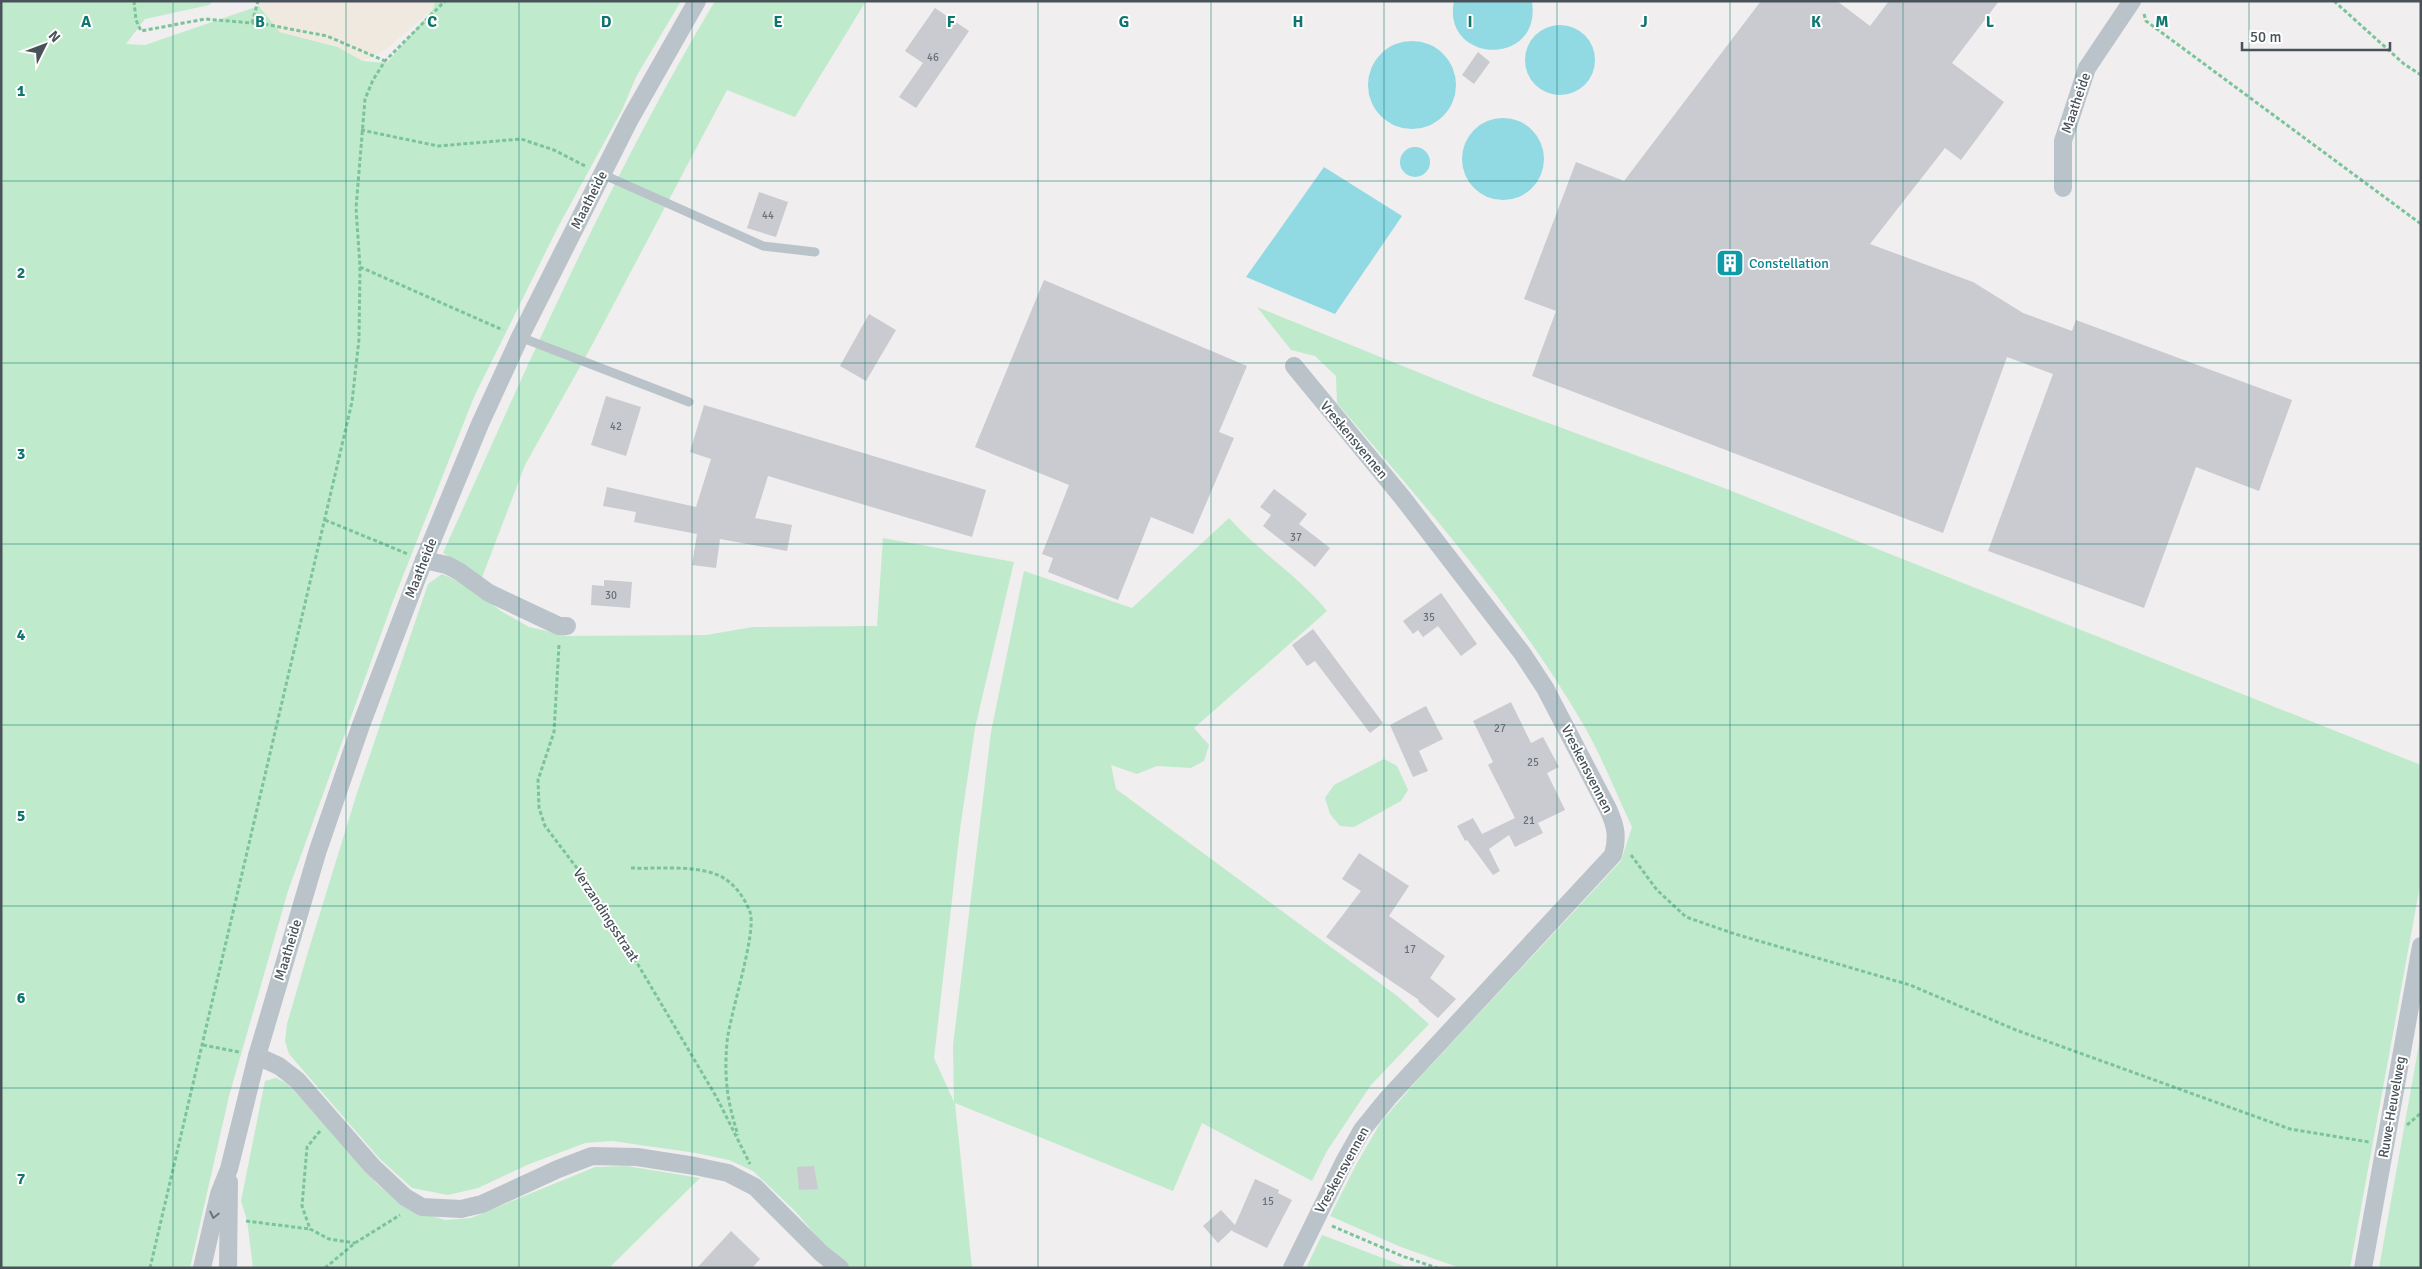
<svg xmlns="http://www.w3.org/2000/svg" width="2422" height="1269" font-family="Signika,sans-serif">
<style>
.green{fill:#c0eacc}
.sand{fill:#f0e9e0}
.water{fill:#91d9e3}
.building{fill:#c9cbd0}
.lines{fill:none;stroke-linecap:round;stroke-linejoin:round}
.path{stroke:#7bc49a;stroke-width:3;stroke-dasharray:4 2.5;stroke-linecap:butt}
.lane{stroke:#bac3c9;stroke-width:9}
.street{stroke:#bac3c9;stroke-width:18}
.oneway{stroke:#6a747b}
.grid{fill:none;stroke:#0f766e;stroke-width:1;stroke-opacity:0.55}
.labels{text-anchor:middle;dominant-baseline:central;stroke-width:4;stroke-linejoin:round;paint-order:stroke}
.number-label{font-size:11px;fill:#687077}
.street-label{font-size:14px;fill:#485259;stroke:#fff}
.culture-label{font-size:14px;fill:#0d838f;stroke:#fff;text-anchor:start}
.grid-label{font-size:16px;text-anchor:middle;font-weight:bold;fill:#0f766e;stroke:#fff;stroke-width:4;stroke-linejoin:round;paint-order:stroke}
</style>
<rect width="100%" height="100%" fill="#f0eeee"/>
<!-- green -->
<g class="green">
<polygon points="1,1 213,1 209,5 145,19 126,44 145,45 259,6 280,32 338,47 363,61 387,63 433,9 435,1 681,1 636,77 622,110 558,227 474,397 393,601 288,891 229,1096 190,1268 1,1268"/>
<path d="M715 1H866L795 117 727 90 591 347 525 465 481 580 462 564 443 553C527 366 610 177 715 1Z"/>
<path d="M1257 307 1489 401 1719 486 2421 765V880L2350 1268H1460L1401 1247 1330 1216 1357 1163 1381 1122 1420 1077 1621 861 1632 827C1616 793 1602 757 1583 724 1515 607 1424 505 1337 403L1336 376 1315 356 1291 350Z"/>
<path d="M1229 518C1259 552 1299 576 1327 611L1194 728 1209 745 1204 761 1191 768 1157 766 1137 774 1111 765 1116 789 1396 995 1429 1024 1371 1085 1327 1151 1312 1181 1202 1123 1173 1191 955 1103 972 1268H851L824 1245 796 1212 753 1171 729 1160 696 1153 612 1141 585 1143 527 1165 478 1188 448 1195 412 1188 379 1158 289 1054 285 1041 287 1024 308 952 357 793 428 584 442 574 468 586 501 611 529 627 568 636 706 635 753 627 877 626 883 538 1014 562 975 728 960 829 934 1058 954 1102 953 1046 991 732 1024 571 1132 608Z"/>
<polygon points="1384,759 1397,766 1408,790 1401,801 1354,827 1340,826 1330,814 1325,798 1334,785"/>
<polygon points="2421,1033 2421,1268 2379,1268"/>
<polygon points="276,1078 288,1084 377,1184 398,1202 419,1212 445,1220 471,1218 595,1167 627,1166 700,1178 609,1268 253,1268 247,1220 241,1201 265,1081"/>
<polygon points="1322,1235 1409,1268 1306,1268"/>
</g>
<!-- sand -->
<polygon class="sand" points="261,1 435,1 433,9 385,50 363,61 338,47 280,32 259,6"/>
<!-- water -->
<g class="water">
<path d="M1454 1H1532C1542 69 1441 63 1454 1Z"/>
<circle cx="1560" cy="60" r="35"/>
<circle cx="1412" cy="85" r="44"/>
<circle cx="1503" cy="159" r="41"/>
<circle cx="1415" cy="162" r="15"/>
<polygon points="1324,167 1402,216 1335,314 1246,277"/>
</g>
<!-- building -->
<g class="building">
<polygon points="1761,1 1837,1 1870,26 1889,1 1999,1 1952,63 2004,102 1961,160 1945,148 1870,244 1973,282 2023,313 2072,331 2076,320 2292,400 2259,491 2196,467 2144,608 1988,551 2053,374 2007,357 1943,533 1532,376 1556,311 1524,299 1576,162 1624,181"/>
<polygon points="935,8 969,31 916,108 899,97 923,63 905,51"/>
<polygon points="1478,52 1490,62 1474,84 1462,75"/>
<polygon points="759,192 788,202 776,237 747,228"/>
<polygon points="1044,280 1247,366 1219,432 1234,438 1193,534 1151,517 1118,600 1048,572 1053,558 1042,554 1069,485 975,447"/>
<polygon points="869,314 896,330 866,381 840,366"/>
<polygon points="606,396 641,407 626,456 591,445"/>
<polygon points="704,405 986,490 972,537 768,476 755,518 792,525 787,551 720,539 716,568 692,565 697,534 634,522 636,512 603,506 607,487 696,507 711,459 690,452"/>
<polygon points="1274,489 1307,514 1299,524 1330,548 1315,567 1263,526 1271,515 1260,507"/>
<polygon points="604,580 632,582 630,608 591,605 592,585 604,586"/>
<polygon points="1441,593 1477,644 1461,656 1438,626 1423,637 1418,630 1413,634 1403,621"/>
<polygon points="1313,629 1383,723 1370,733 1315,661 1307,666 1292,645"/>
<polygon points="1511,702 1531,743 1543,737 1559,767 1547,773 1565,810 1538,823 1543,833 1515,847 1509,835 1489,849 1500,871 1493,875 1467,840 1465,841 1457,826 1473,818 1482,834 1515,818 1488,765 1493,762 1473,721"/>
<polygon points="1426,706 1443,739 1419,751 1428,771 1413,777 1390,725"/>
<polygon points="1359,853 1409,886 1389,916 1445,956 1430,978 1456,999 1438,1018 1418,1001 1419,1000 1326,937 1361,891 1342,879"/>
<polygon points="814,1166 818,1189 799,1190 797,1167"/>
<polygon points="1255,1179 1279,1190 1278,1193 1292,1200 1267,1248 1232,1231 1233,1229 1218,1243 1203,1226 1221,1210 1235,1225"/>
<polygon points="731,1231 760,1259 752,1268 697,1268"/>
</g>
<g class="lines">
<!-- path -->
<g class="path">
<polyline points="134,1 136,20 141,31 205,19 264,24 327,36 385,61"/>
<polyline points="2334,1 2404,64 2421,75"/>
<polyline points="2144,14 2146,21 2421,224"/>
<polyline points="252,23 258,1"/>
<polyline points="361,130 438,146 521,139 554,150 585,166"/>
<polyline points="360,267 503,330"/>
<polyline points="325,520 408,554"/>
<polyline points="559,645 554,732 538,780 539,808 545,826 595,892 717,1098 750,1164"/>
<polyline points="1631,855 1657,890 1686,917 1735,934 1910,985 2016,1030 2290,1129 2369,1142"/>
<path d="M631 868C656 869 692 865 715 874 731 879 744 896 750 912 757 933 730 1013 727 1042 724 1077 727 1101 738 1135"/>
<polyline points="203,1045 239,1052"/>
<polyline points="2407,1125 2421,1113"/>
<polyline points="320,1131 307,1147 302,1206 310,1229 329,1239 355,1243"/>
<polyline points="246,1221 310,1229"/>
<polyline points="1332,1226 1402,1256 1437,1268"/>
<polyline points="150,1268 352,402 359,339 360,267 356,208 365,99 373,80 385,61 445,1"/>
<polyline points="325,1268 355,1243 400,1215"/>
</g>
<!-- lane -->
<g class="lane">
<polyline points="602,174 763,246 815,252"/>
<polyline points="520,337 689,402"/>
</g>
<!-- street -->
<g class="street">
<polyline points="2063,188 2063,141 2087,68 2132,1"/>
<polyline points="424,560 447,565 460,572 489,593 559,626 567,626"/>
<polyline points="257,1056 279,1066 297,1080 372,1166 405,1197 422,1207 461,1209 482,1204 558,1169 592,1156 637,1157 695,1166 728,1173 755,1187 821,1253 840,1268"/>
<polyline points="202,1268 219,1194 229,1169 257,1056 318,850 361,725 424,560 480,424 520,337 630,119 697,1"/>
<polyline points="228,1268 229,1182"/>
<path d="M1292 1268 1344 1162 1362 1130 1388 1098 1613 855C1618 837 1616 826 1608 809L1545 688 1522 653 1402 497 1294 366"/>
<polyline points="2363,1268 2421,946"/>
</g>
</g>
<!-- one-way arrows -->
<defs><path id="oneway-chevron" d="M-2-3.5L2.5 0L-2 3.5" fill="none" stroke-width="1.6" stroke-linecap="round" stroke-linejoin="round" transform="scale(1.25)"/></defs>
<use class="oneway" href="#oneway-chevron" transform="translate(214 1215) rotate(103)"/>
<!-- grid -->
<path class="grid" d="M173 1V1268M346 1V1268M519 1V1268M692 1V1268M865 1V1268M1038 1V1268M1211 1V1268M1384 1V1268M1557 1V1268M1730 1V1268M1903 1V1268M2076 1V1268M2249 1V1268M1 181H2421M1 363H2421M1 544H2421M1 725H2421M1 906H2421M1 1088H2421"/>
<!-- icons -->
<defs>
<symbol id="building-square" viewBox="-11 -11 22 22"><rect x="-9" y="-9" width="18" height="18" rx="4" fill="#0f9aa8" stroke="#fff"/><path d="M-4-6H4V6H1V3H-1V6H-4ZM-2.5-4.3h1.7v1.8h-1.7ZM.8-4.3h1.7v1.8H.8ZM-2.5-1h1.7V.8h-1.7ZM.8-1h1.7V.8H.8Z" fill="#fff"/></symbol>
</defs>
<g fill-rule="evenodd">
<use href="#building-square" x="1714" y="247" width="32" height="32"/>
</g>
<g class="labels">
<!-- number labels -->
<g class="number-label">
<text x="933" y="57">46</text>
<text x="768" y="215">44</text>
<text x="616" y="426">42</text>
<text x="1296" y="537">37</text>
<text x="611" y="595">30</text>
<text x="1429" y="617">35</text>
<text x="1500" y="728">27</text>
<text x="1533" y="762">25</text>
<text x="1529" y="820">21</text>
<text x="1410" y="949">17</text>
<text x="1268" y="1201">15</text>
</g>
<!-- street labels -->
<g class="street-label">
<text transform="translate(2076 103) rotate(-71)">Maatheide</text>
<text transform="translate(589 200) rotate(-63)">Maatheide</text>
<text transform="translate(1354 440) rotate(50)">Vreskensvennen</text>
<text transform="translate(421 568) rotate(-68)">Maatheide</text>
<text transform="translate(1587 769) rotate(63)">Vreskensvennen</text>
<text transform="translate(606 915) rotate(57)">Verzandingsstraat</text>
<text transform="translate(288 950) rotate(-73)">Maatheide</text>
<text transform="translate(2392 1107) rotate(-80)">Ruwe-Heuvelweg</text>
<text transform="translate(1342 1170) rotate(-61)">Vreskensvennen</text>
</g>
<!-- culture labels -->
<g class="culture-label">
<text x="1749" y="263">Constellation</text>
</g>
</g>
<g class="grid-label">
<text x="86" y="27">A</text>
<text x="260" y="27">B</text>
<text x="432" y="27">C</text>
<text x="606" y="27">D</text>
<text x="778" y="27">E</text>
<text x="951" y="27">F</text>
<text x="1124" y="27">G</text>
<text x="1298" y="27">H</text>
<text x="1470" y="27">I</text>
<text x="1644" y="27">J</text>
<text x="1816" y="27">K</text>
<text x="1990" y="27">L</text>
<text x="2162" y="27">M</text>
<text x="21" y="96">1</text>
<text x="21" y="278">2</text>
<text x="21" y="459">3</text>
<text x="21" y="640">4</text>
<text x="21" y="821">5</text>
<text x="21" y="1003">6</text>
<text x="21" y="1184">7</text>
</g>
<!-- border -->
<rect width="2422" height="1269" fill="none" stroke="#485259" stroke-width="5"/>
<!-- north arrow -->
<g transform="translate(45 45) rotate(48)" stroke="#ffffff" stroke-width="4" paint-order="stroke">
<path d="M0-4L9 19L0 12L-9 19Z" fill="#485259"/>
<text y="-8" font-size="14" font-weight="bold" text-anchor="middle" fill="#485259">N</text>
</g>
<!-- scale -->
<path d="M2242 42v8h148v-8" fill="none" stroke="#485259" stroke-width="2.5"/>
<text x="2250" y="42" font-size="15" fill="#485259" stroke="#ffffff" stroke-width="4" paint-order="stroke">50 m</text>
</svg>
